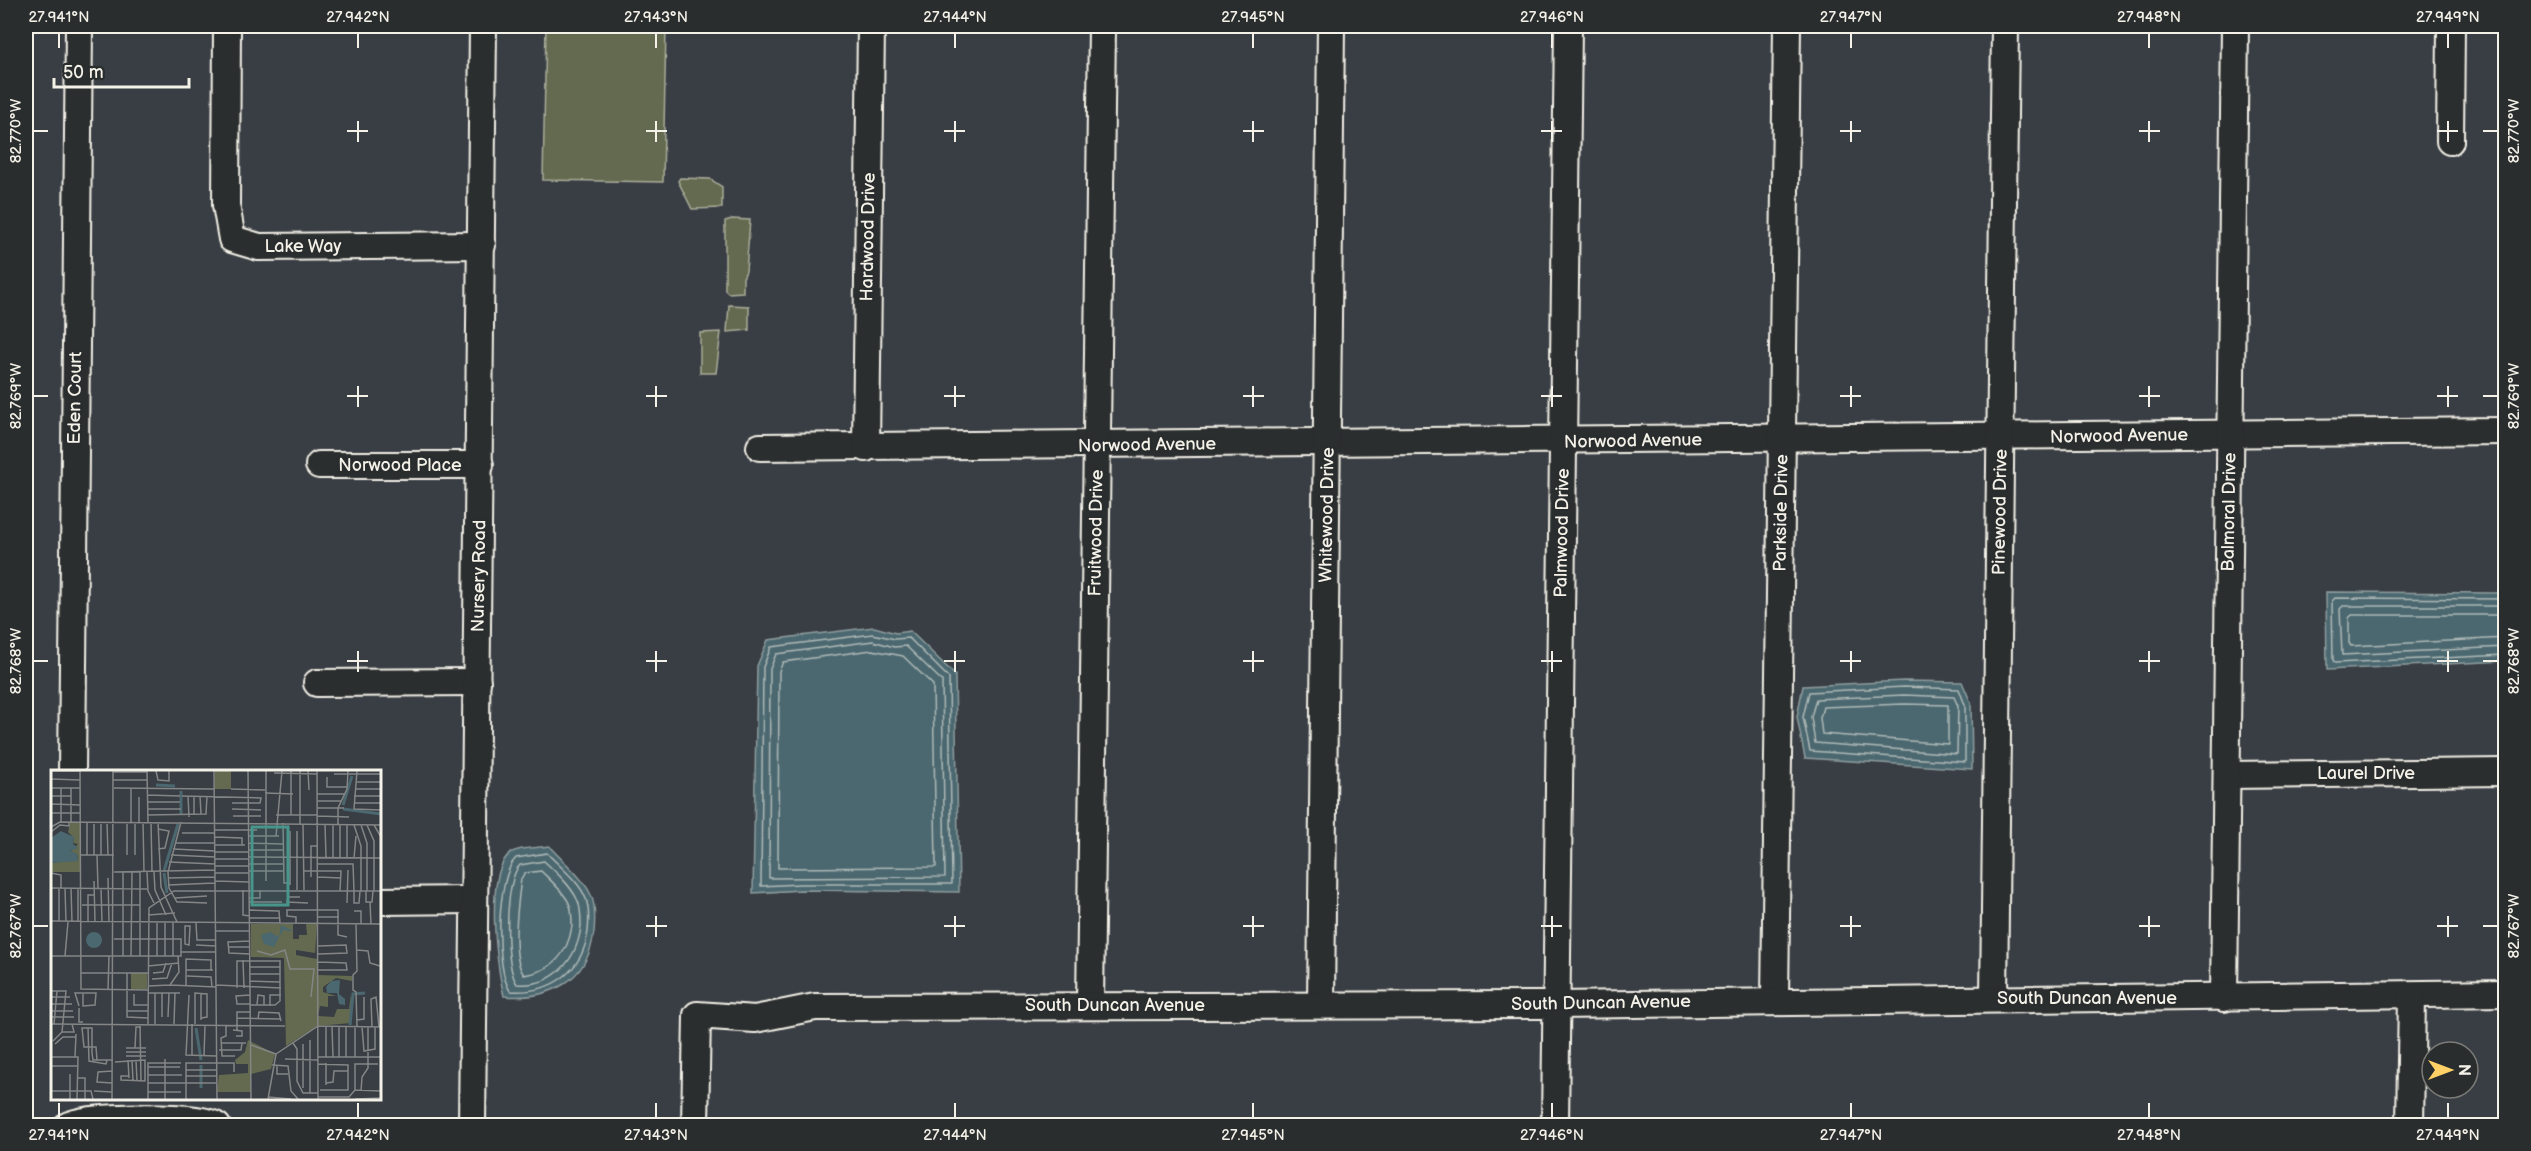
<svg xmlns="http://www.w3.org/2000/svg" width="2531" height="1151" font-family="'Balsamiq Sans',sans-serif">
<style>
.green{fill:#636a4f;stroke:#acae9c;stroke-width:1.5}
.water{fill:#4b676f;stroke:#8f9e9f;stroke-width:1.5}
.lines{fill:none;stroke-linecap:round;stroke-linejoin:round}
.shore{stroke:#b0bab8;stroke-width:1.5}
.minor-casing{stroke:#f4f1e8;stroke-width:30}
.minor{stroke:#2a2d2e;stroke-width:26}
.ticks{fill:none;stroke:#f4f1e8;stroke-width:2}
.labels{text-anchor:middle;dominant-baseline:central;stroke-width:4.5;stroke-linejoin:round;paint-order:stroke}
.street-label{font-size:18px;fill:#f4f1e8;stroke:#2a2d2e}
.inset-river{fill:none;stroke:#4b676f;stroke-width:3}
.inset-road{fill:none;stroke:#848686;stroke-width:1.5}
.view{fill:#48958c;fill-opacity:0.15;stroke:#48958c;stroke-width:3}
.inset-edge{fill:none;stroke:#f4f1e8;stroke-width:3}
.neatline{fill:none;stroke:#f4f1e8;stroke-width:2}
.ticks-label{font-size:15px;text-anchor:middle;fill:#f4f1e8}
</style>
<rect width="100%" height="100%" fill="#393e44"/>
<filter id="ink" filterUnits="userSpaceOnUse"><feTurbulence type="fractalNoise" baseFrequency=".0167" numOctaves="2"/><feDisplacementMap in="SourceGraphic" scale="12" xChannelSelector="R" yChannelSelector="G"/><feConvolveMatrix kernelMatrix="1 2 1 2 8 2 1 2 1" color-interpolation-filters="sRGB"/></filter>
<g filter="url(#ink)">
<!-- green -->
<g class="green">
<polygon points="546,26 666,26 663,182 543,180"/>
<polygon points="680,178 710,179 722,187 722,208 692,209 678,181"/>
<polygon points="732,219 750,220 746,271 743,278 743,292 728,293 725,290 725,221"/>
<polygon points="729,305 749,306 749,330 727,332"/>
<polygon points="721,332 716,373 700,373 700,333"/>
</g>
<!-- water -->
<g class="water">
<polygon points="2326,592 2505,593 2505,661 2327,670"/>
<polygon points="874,627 896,633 910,631 955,675 959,892 801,890 753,893 757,666 768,640"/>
<polygon points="1904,681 1962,682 1971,703 1972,769 1805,758 1797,717 1803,686"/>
<path d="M549 846C562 861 583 877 591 895 596 906 595 921 594 932 588 982 549 1000 504 996 497 968 483 870 512 852 521 847 539 848 549 846Z"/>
</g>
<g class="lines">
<!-- shore -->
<g class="shore">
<polyline points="2506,599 2335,598 2332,601 2333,660 2335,663 2506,655"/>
<polyline points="2506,606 2343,606 2340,609 2342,655 2506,647"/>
<polyline points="2506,615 2352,615 2349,618 2349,643 2351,646 2506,638"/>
<polygon points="873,634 895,639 909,638 949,678 952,884 800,884 761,886 763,667 771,647"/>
<polygon points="873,641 894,647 906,646 942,681 945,877 769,878 770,669 776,654"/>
<polygon points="872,650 903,656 933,685 936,867 778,868 779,671 783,662"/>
<polygon points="1904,687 1959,689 1965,705 1965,762 1810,751 1803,717 1809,692"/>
<polygon points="1904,695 1954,697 1958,706 1957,754 1815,743 1811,717 1816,699"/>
<polygon points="1904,704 1948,705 1948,744 1822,734 1820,718 1823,707"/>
<path d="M547 853C559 866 580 882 586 899 589 908 589 921 588 931 583 972 551 994 510 991 495 968 496 877 516 858Z"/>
<path d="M544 861C556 872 570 885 577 899 581 906 581 919 581 926 577 961 553 987 517 984 504 967 504 880 520 865Z"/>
<path d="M541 871C550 880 563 891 569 903 572 909 572 919 572 926 568 954 552 971 524 975 510 957 518 902 521 879L525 873Z"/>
</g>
<defs>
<g id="minor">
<polyline points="227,26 226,205 232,239 259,247 482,245"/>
<polyline points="2450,141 2451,26"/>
<polyline points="760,447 2506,431"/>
<polyline points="866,448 871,26"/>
<polyline points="319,465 480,465"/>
<polyline points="317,683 477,682"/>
<polyline points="72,772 79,26"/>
<polyline points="2227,775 2506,772"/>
<polyline points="380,901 474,900"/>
<polyline points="1994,998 2005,26"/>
<polyline points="2224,998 2235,26"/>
<polyline points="1775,1000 1787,26"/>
<polyline points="1090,1005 1102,26"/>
<polyline points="1321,1005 1331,26"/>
<path d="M67 1126C85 1115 200 1114 217 1126"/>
<polyline points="472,1126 483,26"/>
<polyline points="695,1126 697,1015 755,1019 815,1007 1557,1005 2506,993"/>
<polyline points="1555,1126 1568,26"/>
<polyline points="2410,1126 2412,995"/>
</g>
</defs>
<!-- minor casing -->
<use href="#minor" class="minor-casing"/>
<!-- minor -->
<use href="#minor" class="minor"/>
</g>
</g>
<!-- ticks -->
<path class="ticks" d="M59 33V48M358 33V48M656 33V48M955 33V48M1253 33V48M1552 33V48M1851 33V48M2149 33V48M2448 33V48M358 121V142M656 121V142M955 121V142M1253 121V142M1552 121V142M1851 121V142M2149 121V142M2448 121V142M33 131H48M347 131H368M646 131H667M944 131H965M1243 131H1264M1541 131H1562M1840 131H1861M2139 131H2160M2437 131H2458M2483 131H2498M358 386V407M656 386V407M955 386V407M1253 386V407M1552 386V407M1851 386V407M2149 386V407M2448 386V407M33 396H48M347 396H368M646 396H667M944 396H965M1243 396H1264M1541 396H1562M1840 396H1861M2139 396H2160M2437 396H2458M2483 396H2498M358 651V672M656 651V672M955 651V672M1253 651V672M1552 651V672M1851 651V672M2149 651V672M2448 651V672M33 661H48M347 661H368M646 661H667M944 661H965M1243 661H1264M1541 661H1562M1840 661H1861M2139 661H2160M2437 661H2458M2483 661H2498M656 916V937M955 916V937M1253 916V937M1552 916V937M1851 916V937M2149 916V937M2448 916V937M33 926H48M646 926H667M944 926H965M1243 926H1264M1541 926H1562M1840 926H1861M2139 926H2160M2437 926H2458M2483 926H2498M59 1103V1118M358 1103V1118M656 1103V1118M955 1103V1118M1253 1103V1118M1552 1103V1118M1851 1103V1118M2149 1103V1118M2448 1103V1118"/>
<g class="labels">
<!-- street labels -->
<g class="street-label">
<text transform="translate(868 237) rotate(-89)">Hardwood Drive</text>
<text x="303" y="246">Lake Way</text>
<text transform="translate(75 398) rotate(-89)">Eden Court</text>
<text transform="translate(2119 436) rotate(-1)">Norwood Avenue</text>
<text transform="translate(1633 441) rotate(-1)">Norwood Avenue</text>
<text transform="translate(1147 445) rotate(-1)">Norwood Avenue</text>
<text x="400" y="465">Norwood Place</text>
<text transform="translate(2000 512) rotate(-89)">Pinewood Drive</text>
<text transform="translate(2229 512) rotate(-89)">Balmoral Drive</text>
<text transform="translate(1781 513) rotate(-89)">Parkside Drive</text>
<text transform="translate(1327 515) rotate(-89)">Whitewood Drive</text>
<text transform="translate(1096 533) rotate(-89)">Fruitwood Drive</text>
<text transform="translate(1562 533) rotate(-89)">Palmwood Drive</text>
<text transform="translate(479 576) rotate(-89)">Nursery Road</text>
<text x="2366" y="773">Laurel Drive</text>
<text x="2087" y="998">South Duncan Avenue</text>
<text transform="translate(1601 1003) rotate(-1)">South Duncan Avenue</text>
<text x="1115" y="1005">South Duncan Avenue</text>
</g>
</g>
<!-- overview -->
<g transform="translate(51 770)">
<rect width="330" height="330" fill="#393e44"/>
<path d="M164 1H180V19H164ZM19 53H29V102H0V93L27 90 26 84 19 82 27 74 22 73 23 68 17 62ZM200 154H242V169H248V165H256L255 154H266L264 183 245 180V185L266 189 267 205 301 206V211L285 208 272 217V222L285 226H277V237L269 236 267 246 283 247 286 239H298L300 224V253L266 256 235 276 233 188 200 187ZM80 203H96V219L80 220ZM197 270 224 284 220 299 200 304V322H166L168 305 197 303V294H185L184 290 194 282Z" fill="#636a4f"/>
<path d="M10 61 23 67 22 74 27 78 19 81 26 84 27 91 0 93V68ZM230 155 243 161 232 160 223 177 213 174 210 165 219 162 228 167ZM35 170a8 8 0 1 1 16 0a8 8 0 1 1-16 0ZM289 210 288 224 294 229V235L288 234 286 223H276L275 217 280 211Z" fill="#4b676f"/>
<path class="inset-river" d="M105 15 124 16M130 21V44M292 35 301 6M292 39 330 44M113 101 127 54M113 103 116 123M299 255 302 224 314 223M145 258 150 290M150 295V318"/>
<path class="inset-road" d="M0 1H29M29 1 30 219 97 220M96 1 97 52M105 1 107 10 118 11V1M163 1 166 329M197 1 200 329M240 1V45M249 1V54M257 1 258 20M266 1 267 329M306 1 303 39 330 40M62 2H96M223 3 266 4M283 4H330M276 7V17H296M0 9 29 10M62 10H96M306 12H330M0 18H29M10 18V52M20 18V52M63 18 163 19M80 18V52M180 19 214 20M305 19H330M214 23 242 24M266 24H293M96 25 129 26M0 26H20M131 26 210 28 209 33H181M137 26 138 47M143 26V45M149 26 150 44M303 26H330M88 27V52M266 31H290M96 32H129M303 33H330M0 34 29 35M266 38H293M96 39H130M181 39 210 40M0 43H30M96 45 155 44 156 26M225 45H266M182 46H210M266 46 298 47M36 52V85M43 52V85M50 52V85M56 52 57 85M76 52V85M84 52V85M92 52 93 102M100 52 101 102M107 52 110 117 126 152M130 52 117 102 118 118 126 132H131M232 53 233 113H239M252 54 253 120M274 54 275 87M282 54V88M287 54V38L296 19 297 1M289 54V88M296 54V88M303 55 310 76V121M310 55 316 73V121M316 55 323 71V121M323 55 330 67V121M0 57 9 52 330 55M107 59 118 61 114 78 107 79M164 60H206M239 61V115M246 61V120M0 62 9 55 18 56V52M131 63H164M198 66H228M225 66 231 1M164 67 191 68V75M124 73H164M198 73 232 74M164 75H194M122 79 164 81M198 80H232M164 82H198M30 85H63M46 85 47 118M120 85 164 87M198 87 330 88M303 88 305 66M164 89H198M118 92 164 94M198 94H232M267 94H302L303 121M164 96H198M198 101H232M253 101H290L289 121M63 102 164 100M89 102V186M96 102 97 121 103 133M103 102 104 120 115 145M0 103 10 105V118M164 103H198M260 107V76H267M267 107 290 108M57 108 58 152M117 108 164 107M43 111 44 152M164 111 198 112M215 111V1M117 115 164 113M0 118 96 119M8 118V152M14 118 15 152M20 118 21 152M27 118V152M50 118 51 152M192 120V145L199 146M303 121V133H308L309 121M315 121V132H321L322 121M249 127H237L236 132 257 133M124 128 156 126M198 128H209V120M131 132 156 133M198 132H231M319 132 320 154M296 133 297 100M31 135H89M199 140 228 141 229 153M303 141H310V154M97 145 124 143M266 147H288M199 148H229M0 151 330 154M37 152V125H44M145 153 146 170H165M245 153V147L236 146V140H287V165L296 167M305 154 306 201 302 205V220L305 222 306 257M134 156H139L138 175 134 174ZM165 161H199M199 171 177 172 178 183 199 184M145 175 165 176M267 176 295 175 296 183 267 184M177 177H199M306 180 317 181 319 193 329 196M206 181 220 185 234 180 239 199H263L260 227M130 182H165M0 186H130V169H63M14 186 17 152M72 186V102M80 186 81 102M106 186V152M114 186V152M122 186V152M192 190 193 218M267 192 295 193 296 200H267M97 196 128 193M199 197H229M135 200H162M30 203H97M76 203V247L97 248M102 203 112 202 115 193M199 204H229M136 206 160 207 161 217M101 209 116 208 121 193M199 211 229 212M119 215 165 217M165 215 230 218M97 216 119 215 128 202 127 186M135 216V189L160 190V200M186 218V191H229V231L224 235H200M57 220 58 186M0 221H15L11 262 2 271M97 223H129M150 223V250M83 224V235H97M138 225 135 285 165 286M199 225 185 226 186 234H200M0 227H19M0 234H21M206 235 207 225 213 226V235M28 236 24 223H45L44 235 32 236V224M219 236V225H230M28 238V252H32M0 241H22M76 241H97M0 247H23M111 247V223M117 247 118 223M186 248 230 249M207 249 208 242 228 243 230 251M306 250 313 249V227M0 254 234 256M3 254 6 221M89 254 90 311M97 254 98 138 123 121H330M104 254V223M123 254 124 223M144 254V223L156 224V247L150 248M175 255V266L170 268 171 286H184M275 257V287M281 257 282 287M288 257V287M295 257V287M304 257V287M311 257 313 281 324 279V257M321 257 320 229 325 227 328 257M37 258 38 291 55 294 56 290M182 260 191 261V266H185M186 260V242H200M11 262H23L21 254M259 270V323M170 273H195M242 273 246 279V311L252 323H267M4 274 12 267H25M200 275 225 284M75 278H95M84 278 85 257H90M168 280H190L191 273M75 282H95M225 284 267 256 330 257M141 285V254M75 286H95M153 286 154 255M0 287H27L26 329M24 287 25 264M267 287H330M114 289V329M234 289 267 290M46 290 45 277H33L31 258H41V283L42 290H62M77 290 78 308M81 290 82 311M85 290 86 311M64 292 94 290V311L70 310V306H78M275 293V315M267 294 297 295V320H269M221 295 237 296 240 321 247 329M226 295V304H237M0 296H26M97 297H129M135 300H165M61 301 47 302 46 312 61 313M97 305H131M135 306H165M26 308H34V329M97 313H165M275 313 282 312 283 301H297M252 318V274M304 320V294H327M0 321H40L42 329M43 321 61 322M310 321 311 307 317 298V257M97 322H130M217 327 240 329M267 327H298L304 320 330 321M19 329V304M61 329 62 1M97 329V293H130M135 329V293H183V302M217 329 225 284M304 329 330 328"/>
<path class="view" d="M201 57H237V135H201Z"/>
<rect width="330" height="330" class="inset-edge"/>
</g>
<!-- margin -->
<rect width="2531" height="1151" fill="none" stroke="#2a2d2e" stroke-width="66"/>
<!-- north arrow -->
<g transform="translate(2450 1070) rotate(90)"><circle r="28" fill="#2a2d2e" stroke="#7b7b78" stroke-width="1.5"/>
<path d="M0-4.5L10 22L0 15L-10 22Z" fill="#ffd166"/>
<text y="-9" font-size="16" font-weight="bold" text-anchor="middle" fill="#f4f1e8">N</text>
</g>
<!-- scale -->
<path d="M54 78v9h135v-9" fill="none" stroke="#f4f1e8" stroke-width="3"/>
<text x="63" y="78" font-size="18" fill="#f4f1e8" stroke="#2a2d2e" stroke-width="4.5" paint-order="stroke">50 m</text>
<rect x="33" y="33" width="2465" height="1085" class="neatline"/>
<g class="ticks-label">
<text x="59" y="22">27.941°N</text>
<text x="358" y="22">27.942°N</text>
<text x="656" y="22">27.943°N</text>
<text x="955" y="22">27.944°N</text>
<text x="1253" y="22">27.945°N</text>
<text x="1552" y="22">27.946°N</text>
<text x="1851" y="22">27.947°N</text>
<text x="2149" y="22">27.948°N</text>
<text x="2448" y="22">27.949°N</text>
<text transform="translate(2514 131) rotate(-90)" y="5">82.770°W</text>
<text transform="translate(16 131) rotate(-90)" y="5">82.770°W</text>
<text transform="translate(2514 396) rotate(-90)" y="5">82.769°W</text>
<text transform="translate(16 396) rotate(-90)" y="5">82.769°W</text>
<text transform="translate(2514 661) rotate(-90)" y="5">82.768°W</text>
<text transform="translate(16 661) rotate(-90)" y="5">82.768°W</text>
<text transform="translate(2514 926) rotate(-90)" y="5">82.767°W</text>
<text transform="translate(16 926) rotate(-90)" y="5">82.767°W</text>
<text x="59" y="1140">27.941°N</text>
<text x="358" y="1140">27.942°N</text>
<text x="656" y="1140">27.943°N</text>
<text x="955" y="1140">27.944°N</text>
<text x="1253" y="1140">27.945°N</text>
<text x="1552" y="1140">27.946°N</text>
<text x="1851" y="1140">27.947°N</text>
<text x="2149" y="1140">27.948°N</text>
<text x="2448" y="1140">27.949°N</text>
</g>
</svg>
